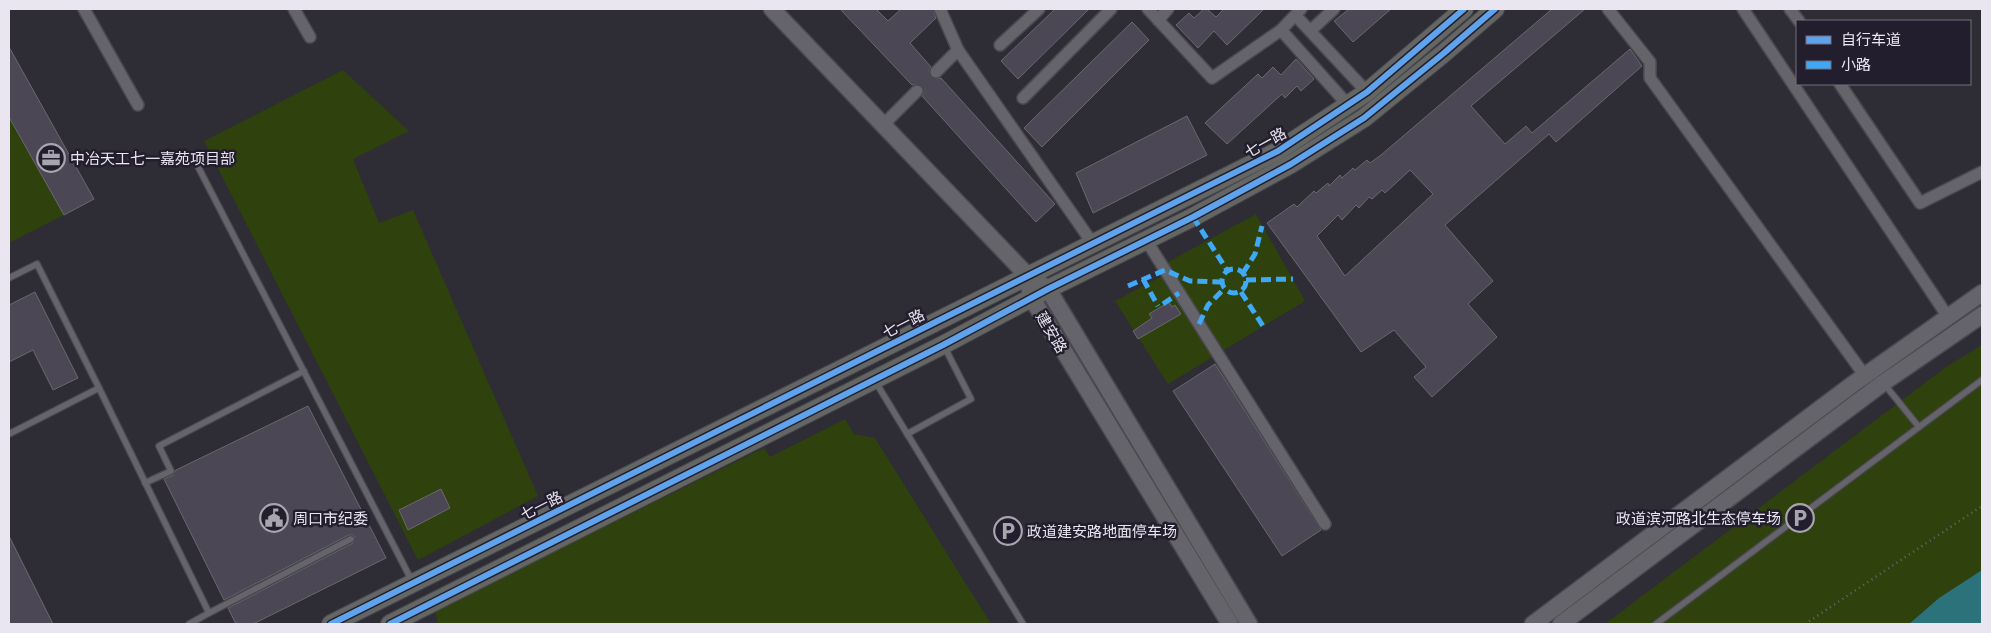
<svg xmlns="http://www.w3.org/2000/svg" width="1991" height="633" font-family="Lato,'Noto Sans SC',sans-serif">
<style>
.green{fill:#2f420d}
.water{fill:#2c727b}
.building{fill:#4c4755;stroke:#6a686f;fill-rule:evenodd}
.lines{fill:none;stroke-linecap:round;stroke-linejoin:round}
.street-tunnel{stroke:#4a4850;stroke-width:11;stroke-dasharray:11 5.5;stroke-linecap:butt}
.lane-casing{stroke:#49474f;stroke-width:8}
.street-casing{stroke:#49474f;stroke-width:14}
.secondary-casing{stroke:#49474f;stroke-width:19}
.primary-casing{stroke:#49474f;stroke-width:20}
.path{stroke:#69676d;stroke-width:2.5;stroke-dasharray:1 4;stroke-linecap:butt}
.lane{stroke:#66646b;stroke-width:5.5}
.street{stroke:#66646b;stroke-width:11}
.secondary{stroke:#66646b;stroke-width:16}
.primary{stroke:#646664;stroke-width:18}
.quiet{stroke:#3fa9f5;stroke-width:5;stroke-dasharray:10 5;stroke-linecap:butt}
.cycleway-casing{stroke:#231e2d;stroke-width:9}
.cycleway{stroke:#60a3ed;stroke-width:6}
.labels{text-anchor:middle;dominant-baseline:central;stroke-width:5;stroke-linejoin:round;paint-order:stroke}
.street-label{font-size:15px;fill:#e9e6f1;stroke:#231e2d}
.poi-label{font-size:15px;fill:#e9e6f1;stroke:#231e2d;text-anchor:start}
</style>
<rect width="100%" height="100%" fill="#2e2c34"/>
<!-- green -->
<g class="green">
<polygon points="343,70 409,131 353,159 379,223 413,210 538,496 418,560 204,141"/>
<polygon points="9,117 64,215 9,243"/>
<polygon points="1256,214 1305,301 1168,384 1115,301 1164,275 1159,267"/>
<polygon points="1982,345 1982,570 1939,598 1909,624 1605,624 1946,367"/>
<polygon points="845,419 854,434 875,438 991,624 434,624 438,622 435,611 764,448 770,457"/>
</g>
<!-- water -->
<polygon class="water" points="1982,570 1982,624 1909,624 1939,598"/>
<!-- building -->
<g class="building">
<polygon points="840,9 876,9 888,21 901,9 933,9 936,18 910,43 931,67 929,71 930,77 935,79 941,78 1055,204 1036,222 922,96 924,92 923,86 918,84 912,85"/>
<polygon points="1055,9 1089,9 1018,79 1001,61"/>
<polygon points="1204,9 1207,9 1216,17 1224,9 1264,9 1227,45 1214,31 1198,48 1176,25 1189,13 1194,18"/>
<polygon points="1349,9 1391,9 1353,42 1334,21"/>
<path d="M1552 9H1585L1471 106 1505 144 1526 126 1532 133 1630 49 1642 66 1556 142 1549 134 1445 225 1493 281 1468 304 1497 337 1432 397 1414 377 1426 367 1394 330 1361 352 1267 223 1294 204 1297 207 1314 191 1316 193 1328 183 1329 186 1340 175 1342 178 1353 168 1355 170 1367 160 1370 163 1381 155ZM1410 170 1433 194 1345 276 1317 236 1338 215 1342 220 1356 205 1359 208 1369 197 1372 199 1382 190 1385 193Z"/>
<polygon points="1132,22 1149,40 1042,147 1024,128"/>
<polygon points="9,47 94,199 64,215 9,117"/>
<polygon points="1296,59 1314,79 1301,91 1297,86 1285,98 1282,94 1227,144 1205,123 1258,74 1262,78 1273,67 1281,75"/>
<polygon points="1187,116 1207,155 1093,213 1076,173"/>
<polygon points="35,292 78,378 53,390 33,350 9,362 9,305"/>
<polygon points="1169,302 1172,307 1175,305 1181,314 1138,339 1133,331 1152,318 1149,314"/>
<polygon points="1215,364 1321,530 1282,556 1173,391"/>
<polygon points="308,406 386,558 253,624 236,624 228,608 353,543 355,537 353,535 349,535 224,600 164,479 173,475 176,470"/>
<polygon points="441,489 450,508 408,530 399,510"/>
<polygon points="9,536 53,624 9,624"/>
</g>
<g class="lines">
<!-- street-tunnel -->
<polyline class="street-tunnel" points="917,91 936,72"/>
<defs>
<g id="lane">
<polyline points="192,155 412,581"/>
<polyline points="9,278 37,264 99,388"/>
<polyline points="875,381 1023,624"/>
<polyline points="1919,427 1982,380"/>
<polyline points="9,434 99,388 209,613 189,624"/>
<polyline points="907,434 971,399 945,348"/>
<polyline points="145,483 171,471 159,446 304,371"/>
<polyline points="209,613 351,539"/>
<polyline points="1656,624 1919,427 1885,385"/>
</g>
<g id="street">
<polyline points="84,9 138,105"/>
<polyline points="294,9 310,37"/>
<polyline points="940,9 958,50"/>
<polyline points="1148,9 1212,78 1281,30 1301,9"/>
<polyline points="1608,9 1650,62 1650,78 1865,376"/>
<polyline points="1743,9 1948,317"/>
<polyline points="1790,9 1799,21"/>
<polyline points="1296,16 1367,92"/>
<polyline points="1158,20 1168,9"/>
<polyline points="1281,30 1348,105"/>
<polyline points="1310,31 1334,9"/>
<polyline points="1000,45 1039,9"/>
<polyline points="936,72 958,50 1091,241"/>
<polyline points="1840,84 1920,203 1982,172"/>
<polyline points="1023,98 1111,9"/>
<polyline points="883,125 917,91"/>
<polyline points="1146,240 1325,524"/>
</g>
<g id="secondary">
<polyline points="772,9 1027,275 1048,289 1249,624"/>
<polyline points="1029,284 1031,297 1230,624"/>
<polyline points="1533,624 1853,384 1982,293"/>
<polyline points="1561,624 1883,383 1982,315"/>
</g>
<g id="primary">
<polyline points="331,624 1278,151 1367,92 1464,9"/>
<polyline points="390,624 943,345 1048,289 1193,217 1291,164 1364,118 1444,53 1495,9"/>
</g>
</defs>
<!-- lane casing -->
<use href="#lane" class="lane-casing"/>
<!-- street casing -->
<use href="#street" class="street-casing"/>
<!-- secondary casing -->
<use href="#secondary" class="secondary-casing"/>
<!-- primary casing -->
<use href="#primary" class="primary-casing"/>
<!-- path -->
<polyline class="path" points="1805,624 1982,506"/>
<!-- lane -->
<use href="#lane" class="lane"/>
<!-- street -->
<use href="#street" class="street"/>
<!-- secondary -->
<use href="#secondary" class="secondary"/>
<!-- primary -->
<use href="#primary" class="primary"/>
<!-- quiet -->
<g class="quiet">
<polyline points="1193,217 1227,270"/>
<circle cx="1234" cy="281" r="12"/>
<polyline points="1243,273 1255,254 1262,226"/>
<polyline points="1143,279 1158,306"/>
<polyline points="1246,280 1293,279"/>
<polyline points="1128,286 1165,270 1190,281 1221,282"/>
<polyline points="1241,292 1263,326"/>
<polyline points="1163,304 1179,293"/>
<polyline points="1199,324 1208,305 1224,289"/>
</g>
<defs>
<g id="cycleway">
<polyline points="331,624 1278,151 1367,92 1464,9"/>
<polyline points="390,624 943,345 1048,289 1193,217 1291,164 1364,118 1444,53 1495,9"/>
</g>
</defs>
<!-- cycleway casing -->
<use href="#cycleway" class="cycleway-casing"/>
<!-- cycleway -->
<use href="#cycleway" class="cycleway"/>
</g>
<!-- icons -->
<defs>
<symbol id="office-ring" viewBox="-11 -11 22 22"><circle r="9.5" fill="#231e2d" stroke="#a8a5af" stroke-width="1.5"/><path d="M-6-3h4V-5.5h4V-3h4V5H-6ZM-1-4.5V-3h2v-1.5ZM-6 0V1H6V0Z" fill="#a8a5af"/></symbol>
<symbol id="civic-ring" viewBox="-11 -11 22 22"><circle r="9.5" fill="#231e2d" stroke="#a8a5af" stroke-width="1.5"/><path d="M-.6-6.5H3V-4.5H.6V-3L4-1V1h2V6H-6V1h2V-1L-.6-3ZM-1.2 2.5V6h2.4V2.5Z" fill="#a8a5af"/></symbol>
<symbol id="parking-ring" viewBox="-11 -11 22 22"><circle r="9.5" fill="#231e2d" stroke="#a8a5af" stroke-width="1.5"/><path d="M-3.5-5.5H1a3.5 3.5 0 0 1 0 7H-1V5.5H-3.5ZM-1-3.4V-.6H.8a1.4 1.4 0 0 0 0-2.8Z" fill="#a8a5af"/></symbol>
</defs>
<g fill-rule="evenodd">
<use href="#office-ring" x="35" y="142" width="32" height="32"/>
<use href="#civic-ring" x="258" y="502" width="32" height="32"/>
<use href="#parking-ring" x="1784" y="502" width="32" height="32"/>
<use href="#parking-ring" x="992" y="515" width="32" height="32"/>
</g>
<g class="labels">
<!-- street labels -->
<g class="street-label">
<text transform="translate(1265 142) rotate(-29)">七一路</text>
<text transform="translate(903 323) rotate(-27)">七一路</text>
<text transform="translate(1052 332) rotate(59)">建安路</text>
<text transform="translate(541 505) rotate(-27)">七一路</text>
</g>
<!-- poi labels -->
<g class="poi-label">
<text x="70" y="158">中冶天工七一嘉苑项目部</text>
<text x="293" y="518">周口市纪委</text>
<text x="1781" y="518" text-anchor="end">政道滨河路北生态停车场</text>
<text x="1027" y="531">政道建安路地面停车场</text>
</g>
</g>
<!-- border -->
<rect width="1991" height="633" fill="none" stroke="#e9e6f1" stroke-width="20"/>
<!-- legend -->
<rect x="1796" y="20" width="175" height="65" fill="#231e2d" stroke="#726e7b"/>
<rect x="1806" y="36" width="25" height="8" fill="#60a3ed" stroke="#726e7b"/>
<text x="1841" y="45" font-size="15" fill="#e9e6f1">自行车道</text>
<rect x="1806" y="61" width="25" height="8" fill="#3fa9f5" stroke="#726e7b"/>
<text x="1841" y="70" font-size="15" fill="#e9e6f1">小路</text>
</svg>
